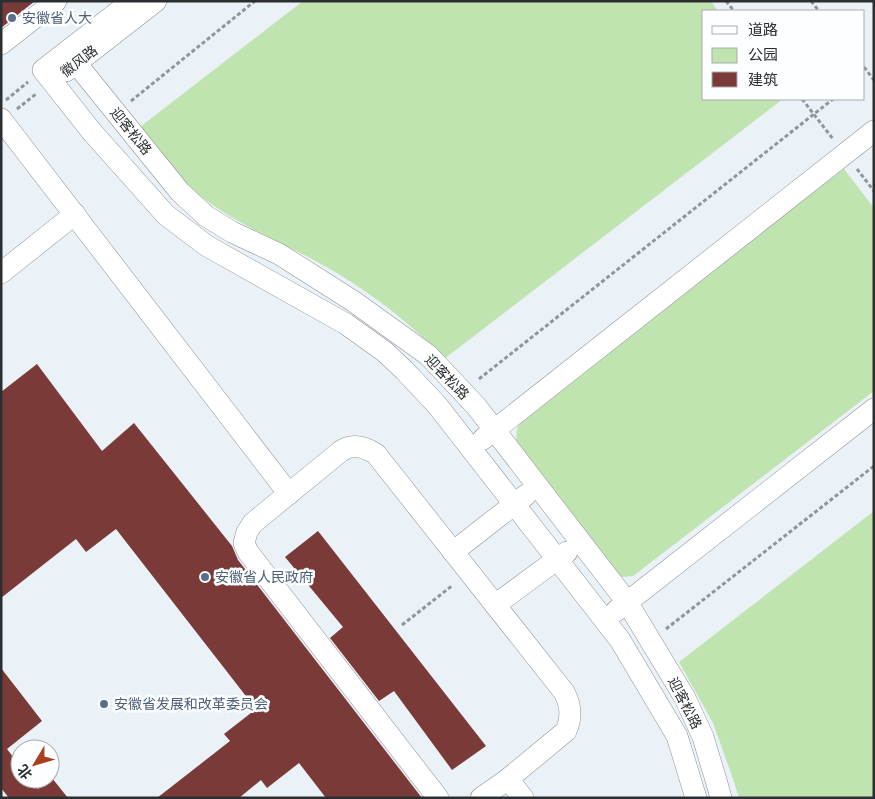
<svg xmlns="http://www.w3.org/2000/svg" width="875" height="799" font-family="Raleway,'Noto Sans SC',sans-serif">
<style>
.green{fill:#c0e4b0}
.building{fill:#7a3a38}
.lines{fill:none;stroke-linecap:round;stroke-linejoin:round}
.minor-casing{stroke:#8d9399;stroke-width:22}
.path{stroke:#909599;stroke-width:3;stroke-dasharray:4 2.5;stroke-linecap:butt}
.minor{stroke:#fff;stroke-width:21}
.service-dot{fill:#5c6f8a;stroke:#fcfeff;stroke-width:2}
.labels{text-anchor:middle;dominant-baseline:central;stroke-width:5;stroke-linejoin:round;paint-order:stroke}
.service-label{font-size:14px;fill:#4e5e75;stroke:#fcfeff;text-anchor:start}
.street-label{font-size:14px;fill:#2c2f31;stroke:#fcfeff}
</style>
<rect width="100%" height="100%" fill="#eaf1f7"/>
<!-- green -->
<g class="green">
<path d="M303 1H711L718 11H704V99H783L444 359C407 318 360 285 312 259 275 240 236 223 203 198 178 179 159 151 140 127Z"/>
<polygon points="844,169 874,208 874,391 633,576 622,577 613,570 516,442 517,428 524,417"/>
<polygon points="874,511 874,798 739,798 732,776 713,723 679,662"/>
</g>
<!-- building -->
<g class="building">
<polygon points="1,1 35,1 1,28"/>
<polygon points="37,364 102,451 134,423 232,546 238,560 422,798 326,798 299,763 267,788 261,780 239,798 157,798 230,741 224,734 256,709 116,529 86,552 76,539 1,598 1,392"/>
<polygon points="318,531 486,746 452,770 394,691 379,701 330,638 343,627 285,557"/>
<polygon points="1,668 42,721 7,749 20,766 20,779 30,779 38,789 52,778 68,798 9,798 1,788"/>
</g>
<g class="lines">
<defs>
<g id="minor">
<polyline points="132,1 43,70 92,132 166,215 207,246 346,324 385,352 404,370 437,405 620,640 677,736 696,798"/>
<polyline points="1,44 56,1"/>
<polyline points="67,52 180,192 206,216 232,232 279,254 353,301 428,355 476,406 627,602 685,698 703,737 716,780 721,798"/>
<polyline points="66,71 156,1"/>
<polyline points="1,119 289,494"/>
<polyline points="1,273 75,214"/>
<polyline points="483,439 874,131"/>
<polyline points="453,552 526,495"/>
<polyline points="495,605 567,552"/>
<polyline points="616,611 874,409"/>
<polyline points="508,779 523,798"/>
<path d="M438 798 248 552 244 543 247 532 253 523 341 451C353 443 365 447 376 454L564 692C571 705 572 718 566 731L508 779 481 798"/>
</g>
</defs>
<!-- minor casing -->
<use href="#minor" class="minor-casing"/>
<!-- path -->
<g class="path">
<polyline points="726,1 734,11"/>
<polyline points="811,1 819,11"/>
<polyline points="864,67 874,80"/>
<polyline points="802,99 833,139"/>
<polyline points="6,100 28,82"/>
<polyline points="131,101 255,1"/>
<polyline points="17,109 36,94"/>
<polyline points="857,169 874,191"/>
<polyline points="479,379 833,99"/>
<polyline points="402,625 453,585"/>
<polyline points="666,629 874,466"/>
</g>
<!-- minor -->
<use href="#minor" class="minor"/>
</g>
<!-- markers -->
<g class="service-dot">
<circle cx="12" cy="18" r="5"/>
<circle cx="205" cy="577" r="5"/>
<circle cx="104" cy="704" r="5"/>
</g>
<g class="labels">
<!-- service labels -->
<g class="service-label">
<text x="22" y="18">安徽省人大</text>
<text x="215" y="577">安徽省人民政府</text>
<text x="114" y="704">安徽省发展和改革委员会</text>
</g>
<!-- street labels -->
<g class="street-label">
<text transform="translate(79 61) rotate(-37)">徽风路</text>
<text transform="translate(131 131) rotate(51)">迎客松路</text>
<text transform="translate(447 377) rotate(46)">迎客松路</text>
<text transform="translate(685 703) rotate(63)">迎客松路</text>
</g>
</g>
<!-- border -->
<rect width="875" height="799" fill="none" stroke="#2c2f31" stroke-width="5"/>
<!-- legend -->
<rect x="702" y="10" width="162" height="90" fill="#fcfeff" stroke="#a9abad"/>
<rect x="712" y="26" width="25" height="8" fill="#ffffff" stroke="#a9abad"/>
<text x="748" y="35" font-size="15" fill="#2c2f31">道路</text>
<rect x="712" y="48" width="25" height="15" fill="#c0e4b0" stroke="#a9abad"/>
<text x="748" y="60" font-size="15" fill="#2c2f31">公园</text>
<rect x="712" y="72" width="25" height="15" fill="#7a3a38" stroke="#a9abad"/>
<text x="748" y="85" font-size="15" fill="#2c2f31">建筑</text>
<!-- north arrow -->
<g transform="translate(35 764) rotate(232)"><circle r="24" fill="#fcfeff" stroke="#a9abad"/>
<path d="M0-4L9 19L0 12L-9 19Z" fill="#a8401e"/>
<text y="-8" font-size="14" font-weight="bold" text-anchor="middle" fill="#2c2f31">北</text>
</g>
</svg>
